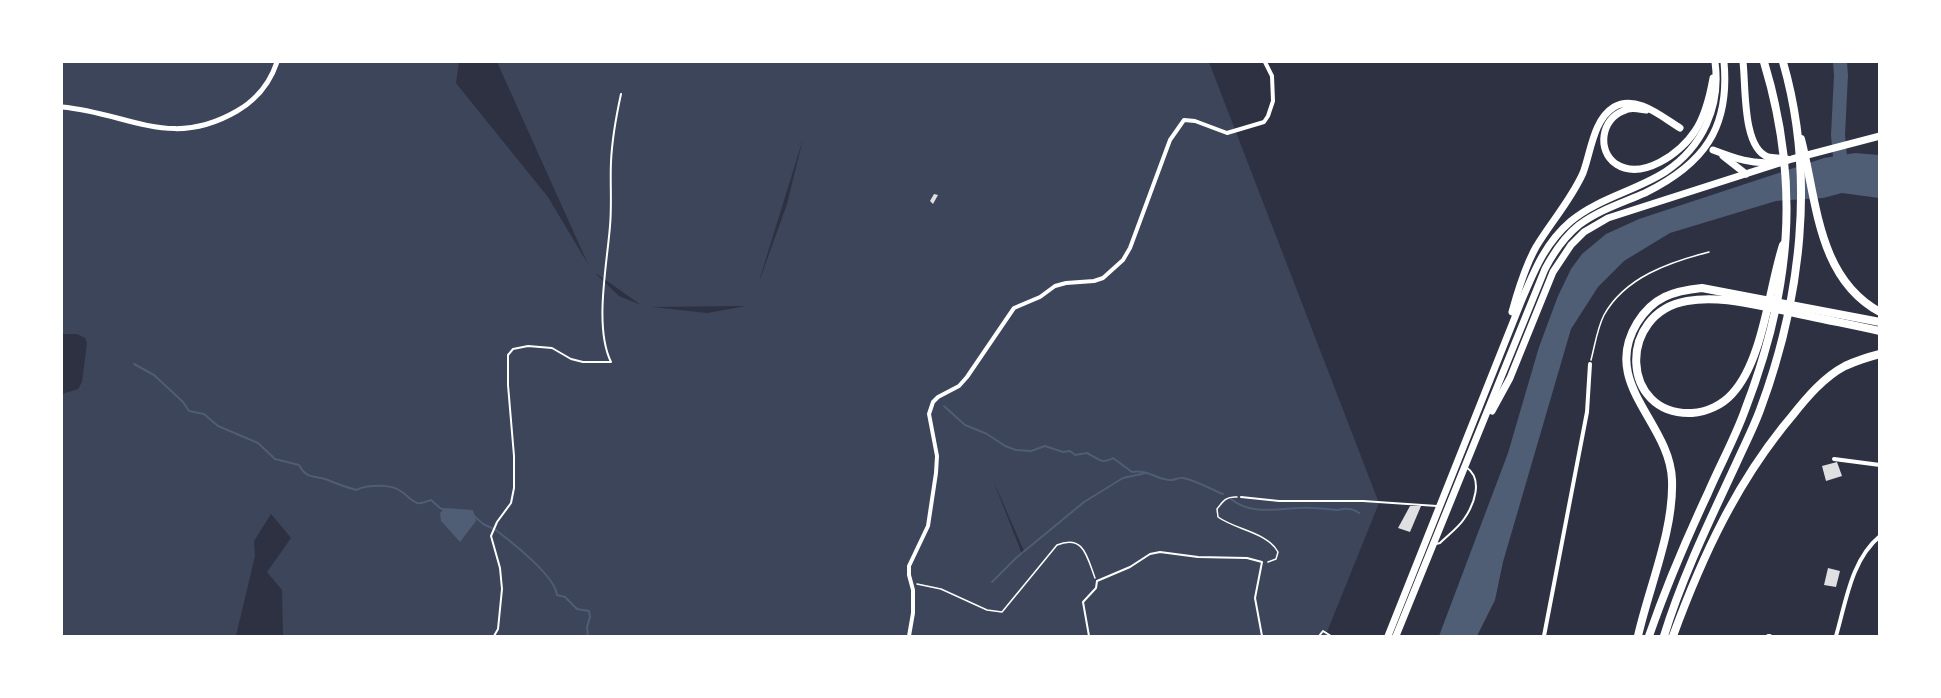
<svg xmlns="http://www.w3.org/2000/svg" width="1941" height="698" font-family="'DejaVu Sans',sans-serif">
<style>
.green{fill:#3c4559;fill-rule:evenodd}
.water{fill:#4f5d75}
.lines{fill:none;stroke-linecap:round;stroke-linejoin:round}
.stream{stroke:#4f5d75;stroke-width:2}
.river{stroke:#4f5d75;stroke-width:14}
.building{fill:#e0e0e3}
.path{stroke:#fff;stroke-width:1.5}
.service{stroke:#fff;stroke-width:2}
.minor{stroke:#fff;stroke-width:4}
.tertiary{stroke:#fff;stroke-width:5}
.trunk{stroke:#fff;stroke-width:7}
.motorway{stroke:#fff;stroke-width:8}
</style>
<rect width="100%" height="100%" fill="#2d3142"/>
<!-- green -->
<path class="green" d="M62 62H459L456 83 548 197 588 264 497 62H1209L1379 503 1327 632 1329 636H283L282 590 267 572 291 538 271 514 254 541 255 556 236 636H62V394L78 389 82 382 87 343 85 338 77 334H62ZM803 139 787 204 760 279V278ZM596 274H597L641 305 619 296ZM746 306 707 313 653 307ZM993 480 1024 551 1023 555 1022 554Z"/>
<!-- water -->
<g class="water">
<polygon points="1855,153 1879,155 1879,198 1842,193 1823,198 1776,201 1670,233 1624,261 1598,287 1571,329 1503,562 1495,600 1477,636 1439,636 1508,453 1539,347 1558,296 1571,269 1582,254 1606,234 1639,219 1824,158"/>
<polygon points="445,508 473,510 476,521 460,542 441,521 440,513"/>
</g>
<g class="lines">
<!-- stream -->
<g class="stream">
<path d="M134 364 154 375 183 402 189 411 204 414 218 426 258 443 275 459 299 465C307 480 315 475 328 480 337 484 346 487 356 490 366 485 392 483 402 492 408 496 410 500 417 503 422 504 427 501 431 500L440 508 445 510"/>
<path d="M944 406 965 425 987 434 1005 446 1016 450 1031 451 1045 446 1063 452 1070 451 1075 455 1087 453C1097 458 1102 465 1113 458L1132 472C1147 469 1156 479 1169 480 1174 481 1178 477 1183 478 1198 481 1210 489 1223 494"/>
<path d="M1231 499C1250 515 1277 509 1300 508 1311 507 1327 509 1338 510 1346 508 1353 508 1359 513"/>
<path d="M474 516C478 519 481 523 485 525 489 527 493 528 497 531 513 543 555 576 557 595L565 597 577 609 589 611 590 617 587 627 588 636"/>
<polyline points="992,582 1016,558 1084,502 1123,478 1146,473"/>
</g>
<!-- river -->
<polyline class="river" points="1840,62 1841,75 1838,135 1841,167"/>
</g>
<!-- building -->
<g class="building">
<polygon points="934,194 938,195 933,204 930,201"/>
<polygon points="1837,462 1842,476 1826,481 1822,466"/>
<polygon points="1410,506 1421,506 1410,532 1398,528"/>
<polygon points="1828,568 1840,571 1836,587 1824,585"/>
</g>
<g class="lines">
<!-- path -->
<g class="path">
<path d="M1591 360C1595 345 1597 329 1604 315 1625 277 1670 262 1709 252"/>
<path d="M1237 497C1226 496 1223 501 1217 509L1218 517C1236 530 1267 532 1278 552L1276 559 1268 562"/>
<path d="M917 584 941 589 987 610 1002 612 1057 545C1084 534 1087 557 1095 578"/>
</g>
<!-- service -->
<g class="service">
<polyline points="1241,497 1279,501 1363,501 1437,506"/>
<path d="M1436 544 1440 543C1448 535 1458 528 1464 519 1474 505 1484 479 1466 467"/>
<path d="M494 636 498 629 502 589 500 568 491 536 497 522 511 503 514 488V456L508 385V355L513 349 528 346 552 348 571 359 583 362H611C594 327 607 265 610 226 612 205 610 183 611 162 612 139 616 117 621 94"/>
<polyline points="1089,636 1083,602 1096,588 1097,581 1130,567 1150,554 1160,552 1198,557 1247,558 1262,562 1255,598 1262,636"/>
<polyline points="1319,636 1323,631 1331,636"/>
</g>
<!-- minor -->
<g class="minor">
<polyline points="1834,459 1880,465"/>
<polyline points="909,636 913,613 913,590 909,575 909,566 928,526 936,473 937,456 929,414 933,402 938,397 959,386 967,377 1014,308 1040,297 1055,286 1066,283 1094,281 1103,278 1123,260 1130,248 1170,140 1184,120 1195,121 1227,133 1264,122 1268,116 1273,101 1272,76 1265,62"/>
<polyline points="1544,636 1587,412 1590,364"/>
<polyline points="1768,636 1770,636"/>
<path d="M1836 636C1846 602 1851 560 1880 536"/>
</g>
<!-- tertiary -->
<path class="tertiary" d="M62 107C129 113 170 150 237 111 256 100 270 83 277 62"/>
<!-- trunk -->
<g class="trunk">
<path d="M1743 62C1746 85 1742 148 1768 157 1773 158 1781 158 1787 159"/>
<path d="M1646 110C1638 109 1631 107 1623 111 1602 119 1596 150 1616 164 1642 181 1681 153 1695 131 1705 116 1710 95 1713 78"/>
<path d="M1713 150C1734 158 1752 165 1775 162"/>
<polyline points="1723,156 1746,174"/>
<path d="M1512 312C1518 290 1525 267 1536 247 1551 222 1571 200 1583 173 1591 152 1593 120 1614 107 1636 94 1662 117 1680 128"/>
<polyline points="1492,411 1510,378 1553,272 1571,245 1584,232 1608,218 1636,209 1792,159 1880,136"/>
<path d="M1388 636 1521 302C1534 271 1545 243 1571 221 1599 198 1635 191 1665 172 1703 147 1721 106 1715 62"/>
<path d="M1396 636 1545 269C1554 252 1564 237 1579 225 1599 210 1622 203 1645 193 1704 164 1730 128 1724 62"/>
</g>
<!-- motorway -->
<g class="motorway">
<path d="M1801 139C1817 200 1817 278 1880 312"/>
<path d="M1783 245C1769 288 1763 361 1732 394 1722 405 1707 412 1692 413 1620 416 1617 313 1687 301 1720 295 1754 305 1786 311 1817 318 1848 324 1880 331"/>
<path d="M1638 636C1649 587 1674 530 1672 480 1670 422 1600 384 1637 323 1653 297 1673 291 1702 288L1880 322"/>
<path d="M1649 636C1666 587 1686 540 1708 493 1720 465 1735 438 1745 410 1791 291 1801 184 1764 62"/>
<path d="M1664 636C1682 577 1710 520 1736 464 1744 446 1753 429 1760 410 1801 300 1816 176 1783 62"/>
<path d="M1673 636C1702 557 1737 481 1792 416 1807 397 1824 377 1845 366 1856 361 1868 357 1880 354"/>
</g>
</g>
<!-- border -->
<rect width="1941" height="698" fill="none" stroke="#ffffff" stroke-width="126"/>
</svg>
